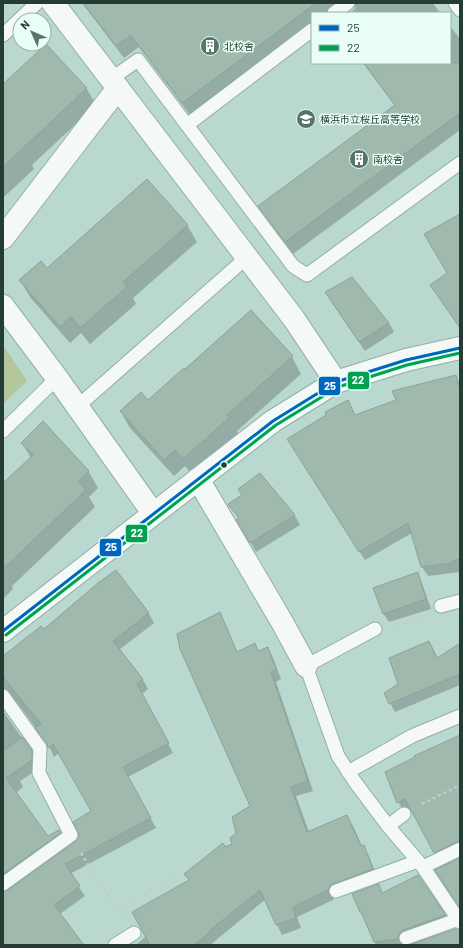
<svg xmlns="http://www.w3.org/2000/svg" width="463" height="948" font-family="Barlow,'Noto Sans JP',sans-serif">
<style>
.green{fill:#b3c59a}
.shadow{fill:#0003}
.building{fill:#9fbaad;stroke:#8ca399}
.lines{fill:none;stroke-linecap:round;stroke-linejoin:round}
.service-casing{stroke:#95ada6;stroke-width:15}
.minor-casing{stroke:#95ada6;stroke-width:24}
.tertiary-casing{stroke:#95ada6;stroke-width:24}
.path{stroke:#c4cdcb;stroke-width:2.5;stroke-dasharray:3 3;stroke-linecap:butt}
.service{stroke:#f4f9f8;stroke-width:13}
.minor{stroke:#f4f9f8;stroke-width:22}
.tertiary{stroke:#f4f9f8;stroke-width:22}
.bus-1-casing{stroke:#e8fef7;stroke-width:6}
.bus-2-casing{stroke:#e8fef7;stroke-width:6}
.bus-1{stroke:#0065bd;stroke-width:3}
.bus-2{stroke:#02a150;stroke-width:3}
.bus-dot{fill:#243c35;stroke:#e8fef7;stroke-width:1.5}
.labels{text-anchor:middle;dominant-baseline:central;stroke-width:3;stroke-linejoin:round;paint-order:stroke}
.poi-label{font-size:10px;fill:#243c35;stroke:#e8fef7;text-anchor:start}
.line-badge{stroke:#e8fef7;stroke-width:1.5}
.badge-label{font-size:11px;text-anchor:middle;font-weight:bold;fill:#fff}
</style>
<rect width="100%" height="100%" fill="#b9d8cf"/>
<!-- green -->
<polygon class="green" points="3,345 27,381 3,404"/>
<!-- shadow -->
<g class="shadow">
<polygon points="82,3 433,3 440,13 349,13 354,10 356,7 351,8 344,13 312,13 312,23 190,115 139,47 124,58"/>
<polygon points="450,26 460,39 460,130 293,254 267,218 260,206 395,106 363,63 450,63"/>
<polygon points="46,45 87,89 96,105 32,165 34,169 3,198 3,85"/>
<polygon points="187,225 197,242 133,298 136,304 90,344 81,333 70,343 30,297 20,280 47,270"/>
<polygon points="331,301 389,323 394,332 365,351"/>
<polygon points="251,312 292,357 301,374 237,431 239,435 193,475 185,466 174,476 130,428 121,412 148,401 185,370"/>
<polygon points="456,376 460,384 460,572 428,576 422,567 412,533 365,560 294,448 353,410 356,416 397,401"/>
<polygon points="43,423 89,472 98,488 89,497 95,507 12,586 13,589 3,599 3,485 31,458 22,443"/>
<polygon points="260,474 295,516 300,525 256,552 238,520 239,519 229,504 243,495"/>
<polygon points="116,571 149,614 154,623 119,650 143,680 148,689 142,694 173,753 128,777 156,828 70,874 85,896 60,914 82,945 3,945 3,893 8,891 77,842 93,811 59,753 54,757 49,746 16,701 12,698 3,700 3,658 43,630"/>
<polygon points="417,574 422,583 431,609 389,622 383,613"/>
<polygon points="225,623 237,653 255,645 259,652 268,648 273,658 281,679 276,682 313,791 296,796 309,832 347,816 353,826 362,846 363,846 369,856 378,879 335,896 333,900 297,917 301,928 282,935 277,925 266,899 210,945 136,945 146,936 189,881 185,874 225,848 233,845 238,833 251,807"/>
<polygon points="429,642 438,659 460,644 460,685 395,712 385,694 399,684"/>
<polygon points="3,711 31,751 37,761 37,770 20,781 23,787 16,793 48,838 59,831 65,843 3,888"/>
<polygon points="460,736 460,852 440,861 411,808 404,811 398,802"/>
<polygon points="418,876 450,924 405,942 403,945 376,945 353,894 378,885 383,893"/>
<polygon points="456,930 460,931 460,945 413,945"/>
</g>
<!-- building -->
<g class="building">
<polygon points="83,3 316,3 182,103 131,35 116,46"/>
<polygon points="46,44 87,88 3,167 3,84"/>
<polygon points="364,63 460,63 460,113 285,242 258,206 395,105"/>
<polygon points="147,179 188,225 123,282 127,287 80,328 71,317 60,327 19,280 41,261 47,268"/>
<polygon points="460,214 460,328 430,285 447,273 424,234"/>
<polygon points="352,277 389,323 359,342 325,292"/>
<polygon points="251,310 293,356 227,415 230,417 183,459 175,450 164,460 120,411 141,392 148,400 184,368 185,369"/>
<polygon points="456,375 460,390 460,559 452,561 452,563 421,567 408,523 359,552 287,439 326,415 325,412 348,400 355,415 396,400 392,391"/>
<polygon points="43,421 89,471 78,482 86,490 3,569 3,483 33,455 21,443"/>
<polygon points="260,473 295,515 250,543 236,520 239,518 228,504 242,495 238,489"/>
<polygon points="116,570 149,613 113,641 143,679 137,684 169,743 123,767 151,818 65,864 80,886 54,905 84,945 3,945 3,892 8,890 76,841 78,838 79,835 73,822 91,811 53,744 48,748 47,743 35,728 41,724 3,677 3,656 41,626 44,629 98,583"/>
<polygon points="418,572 426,599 383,614 373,588"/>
<polygon points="220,612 237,652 255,643 258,651 268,647 276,669 271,672 308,781 291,787 307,832 347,815 361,846 364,845 373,869 333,884 330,886 328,890 293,907 296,918 276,925 260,890 209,931 210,932 194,945 150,945 132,912 189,880 184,874 223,843 225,847 232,844 230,838 236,833 232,817 250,806 180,649 177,634"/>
<polygon points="429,641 437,658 460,643 460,674 389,704 384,693 398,684 389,658"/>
<polygon points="460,735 460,841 456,842 434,853 405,799 397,803 385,772 415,757 414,756"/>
<polygon points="22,737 32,750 32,760 6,778 48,836 59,830 61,833 3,874 3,751"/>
<polygon points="460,858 460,908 435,870"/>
<polygon points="418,875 446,915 403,930 400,933 398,938 397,939 374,942 361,912 360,912 352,894 379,884 382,893"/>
<polygon points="456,929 460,930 460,945 412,944"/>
</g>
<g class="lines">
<defs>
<g id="service">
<polyline points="455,3 460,10"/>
<polyline points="334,13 348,3"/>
<polyline points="3,35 37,3"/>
<polyline points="111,79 138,60 293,266 307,275 460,163"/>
<polyline points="187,125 312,30"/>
<polyline points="77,407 246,258"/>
<polyline points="3,431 57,378"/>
<polyline points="441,606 460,601"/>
<polyline points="375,629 306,666 338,756 355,782 388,826"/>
<polyline points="3,696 40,748 39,773 71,835 3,884"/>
<polyline points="348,772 412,736 460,716"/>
<polyline points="404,814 388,826 423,867 460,922"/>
<polyline points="423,867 460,849"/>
<polyline points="336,891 418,861"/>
<polyline points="406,938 459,919"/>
<polyline points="115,945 134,933"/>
</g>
<g id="minor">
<polyline points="53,3 294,319 336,382"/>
<polyline points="3,238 118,88"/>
<polyline points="3,306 57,378 153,513"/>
<polyline points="198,479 282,622 306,666"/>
</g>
<polyline id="tertiary" points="3,631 273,421 336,382 406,360 460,348"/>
</defs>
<!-- service casing -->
<use href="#service" class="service-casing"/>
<!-- minor casing -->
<use href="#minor" class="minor-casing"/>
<!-- tertiary casing -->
<use href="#tertiary" class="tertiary-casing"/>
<!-- path -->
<g class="path">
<polyline points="396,627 423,617"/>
<polyline points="422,804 460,785"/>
<polyline points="81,853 87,863 122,916"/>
<polyline points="118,909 176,876"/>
</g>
<!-- service -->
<use href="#service" class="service"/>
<!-- minor -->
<use href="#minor" class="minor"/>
<!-- tertiary -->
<use href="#tertiary" class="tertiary"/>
<defs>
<polyline id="bus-1" points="3,631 273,421 336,382 406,360 460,348"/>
<polyline id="bus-2" points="6,635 276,425 338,387 407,365 460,353"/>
</defs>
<!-- bus-1 casing -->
<use href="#bus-1" class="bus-1-casing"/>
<!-- bus-2 casing -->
<use href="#bus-2" class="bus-2-casing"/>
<!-- bus-1 -->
<use href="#bus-1" class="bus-1"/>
<!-- bus-2 -->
<use href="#bus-2" class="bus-2"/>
</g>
<!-- icons -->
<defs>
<symbol id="building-disc" viewBox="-11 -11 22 22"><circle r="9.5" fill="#58736b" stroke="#e8fef7"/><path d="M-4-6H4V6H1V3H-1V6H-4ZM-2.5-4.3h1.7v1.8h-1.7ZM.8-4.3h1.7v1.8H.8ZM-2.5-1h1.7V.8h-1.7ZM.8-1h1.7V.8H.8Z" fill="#fff"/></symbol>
<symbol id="school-disc" viewBox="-11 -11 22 22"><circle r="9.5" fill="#58736b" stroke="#e8fef7"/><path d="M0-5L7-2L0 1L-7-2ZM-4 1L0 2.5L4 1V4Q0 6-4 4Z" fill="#fff"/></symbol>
</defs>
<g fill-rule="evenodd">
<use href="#building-disc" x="199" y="35" width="22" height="22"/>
<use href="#school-disc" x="295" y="108" width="22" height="22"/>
<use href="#building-disc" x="348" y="148" width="22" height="22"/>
</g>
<!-- markers -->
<circle class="bus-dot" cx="224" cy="465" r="3.5"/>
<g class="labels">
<!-- poi labels -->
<g class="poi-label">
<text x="224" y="46">北校舎</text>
<text x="320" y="119">横浜市立桜丘高等学校</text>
<text x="373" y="159">南校舎</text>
</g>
</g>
<g class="line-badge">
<rect x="347" y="371" width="23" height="19" rx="4" fill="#02a150"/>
<rect x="318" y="376" width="23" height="20" rx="4" fill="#0065bd"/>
<rect x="125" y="524" width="23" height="19" rx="4" fill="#02a150"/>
<rect x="99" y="538" width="23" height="19" rx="4" fill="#0065bd"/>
</g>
<g class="badge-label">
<text x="358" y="384">22</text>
<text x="330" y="390">25</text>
<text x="137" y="537">22</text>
<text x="111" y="551">25</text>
</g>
<!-- border -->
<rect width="463" height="948" fill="none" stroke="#243c35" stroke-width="8"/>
<!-- legend -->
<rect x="311" y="12" width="140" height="52" fill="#e8fef7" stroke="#9ab0a9"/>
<rect x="319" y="25" width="20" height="6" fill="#0065bd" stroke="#9ab0a9"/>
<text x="347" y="32" font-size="12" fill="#243c35">25</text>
<rect x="319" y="45" width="20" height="6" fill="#02a150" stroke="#9ab0a9"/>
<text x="347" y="52" font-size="12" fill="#243c35">22</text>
<!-- north arrow -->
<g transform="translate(32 32) rotate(315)"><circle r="19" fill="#e8fef7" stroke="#9ab0a9"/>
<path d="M0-3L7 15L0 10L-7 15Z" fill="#58736b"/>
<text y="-6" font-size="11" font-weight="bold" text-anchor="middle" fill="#243c35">N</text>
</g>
</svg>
